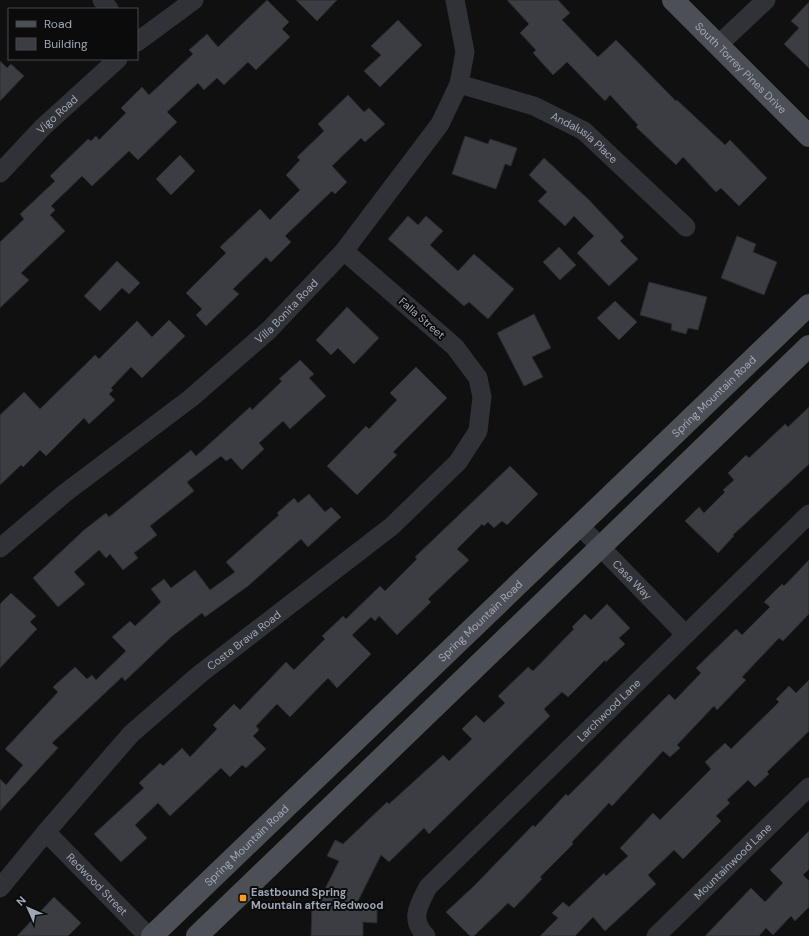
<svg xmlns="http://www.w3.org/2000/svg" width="809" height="936" font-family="'DM Sans',sans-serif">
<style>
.building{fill:#3b3d42;stroke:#292a2d}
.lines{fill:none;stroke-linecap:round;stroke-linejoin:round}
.minor{stroke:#303237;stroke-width:19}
.major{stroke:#4c4f56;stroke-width:22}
.poi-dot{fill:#ff9b1a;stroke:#0b0b0c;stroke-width:1.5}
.labels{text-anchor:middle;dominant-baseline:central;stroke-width:4;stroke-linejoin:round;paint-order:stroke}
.street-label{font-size:11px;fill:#9fa7b4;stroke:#0b0b0c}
.poi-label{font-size:11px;font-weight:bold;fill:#9fa7b4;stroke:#0b0b0c;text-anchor:start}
</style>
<rect width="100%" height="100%" fill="#101011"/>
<!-- building -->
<g class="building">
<polygon points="267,0 289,22 282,29 290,37 256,70 248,62 224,85 217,78 204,90 198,83 167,112 177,122 138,160 129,151 92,186 82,176 51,206 55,210 50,215 65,231 21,273 29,280 0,308 0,242 24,219 20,214 55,181 50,176 88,139 91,141 96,136 99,140 126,113 121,108 142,87 149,95 193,54 189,50 207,34 218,47"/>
<polygon points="296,0 337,0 317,21"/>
<polygon points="507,0 558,0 570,13 562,20 598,57 616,40 676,101 677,100 725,145 730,140 767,178 739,206 721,188 716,192 683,157 676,165 636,127 638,125 610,95 605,101 567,62 553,75 533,53 536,50 520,33 529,24"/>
<polygon points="809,2 809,68 784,44 799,28 791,21"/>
<polygon points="398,20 422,45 380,87 364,71 381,55 371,46"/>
<polygon points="0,61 7,68 11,64 24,76 0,101"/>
<polygon points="348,95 364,112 369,108 385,124 365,142 361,138 332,166 347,182 335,194 332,191 285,236 291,242 271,262 266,257 233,289 239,294 206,326 196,315 202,309 186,293 226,253 220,247 260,209 270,220 300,190 286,175 300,160 297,157 324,131 318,124"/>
<polygon points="465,136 488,144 490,139 517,148 511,166 505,164 496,189 452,174"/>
<polygon points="180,155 195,171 171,195 156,179"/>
<polygon points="544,158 589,200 624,237 620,241 638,259 609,286 577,253 594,236 574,216 565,226 538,201 547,192 529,175"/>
<polygon points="408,216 418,225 426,216 443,231 430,245 458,271 474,254 514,289 488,319 469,302 464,306 388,239"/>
<polygon points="737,236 756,244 753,252 777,262 764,295 721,278"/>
<polygon points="559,247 576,265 560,280 543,262"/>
<polygon points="117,261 140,283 129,294 122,288 100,311 84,296"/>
<polygon points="649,282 707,297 698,330 688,328 686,334 671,330 672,324 640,315"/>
<polygon points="615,301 637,322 619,340 597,318"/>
<polygon points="347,307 379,338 354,364 338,348 331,355 316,340"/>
<polygon points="534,314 551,348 532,357 543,377 524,386 497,333"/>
<polygon points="169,320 185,336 142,378 131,367 111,388 113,390 109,394 115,400 89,424 84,418 46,456 40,450 23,467 21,465 0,485 0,415 24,392 40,409 95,355 99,359 137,321 152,337"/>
<polygon points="300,360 314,374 309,378 326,396 290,429 283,421 259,443 264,449 242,470 231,458 226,461 221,456 187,482 194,491 150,526 157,535 134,553 138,558 123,570 110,554 106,558 99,550 74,572 85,584 58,607 33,578 84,530 106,513 109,517 191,450 196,456 250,407 252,410 282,381 279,379"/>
<polygon points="416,367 447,398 393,452 397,455 357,495 327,466 366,426 369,429 397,400 390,393"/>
<polygon points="809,407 809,464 733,535 734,536 718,553 685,521 699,507 704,513 725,492 723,490 734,480 728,473 746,455 749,458 785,424 788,427"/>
<polygon points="510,466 538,494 507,525 502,521 494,528 488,522 484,526 482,524 457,549 469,560 428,599 431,602 397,635 379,616 375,621 371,617 352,635 371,654 337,688 328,678 290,717 277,704 256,726 259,730 253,736 266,749 246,768 242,765 230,777 221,768 170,816 158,803 135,825 147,838 121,862 94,834 144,788 139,783 160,763 163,766 182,748 190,757 217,729 213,725 234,704 240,710 286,662 294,670 325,639 322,636 343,616 346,619 380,586 385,591 417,559 415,557"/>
<polygon points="309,494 325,512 331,507 341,517 308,547 301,539 248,586 205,617 202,613 171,637 125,681 122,677 52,743 58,748 0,811 0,779 6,785 23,765 5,749 58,692 53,687 75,667 87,679 92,675 96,680 126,651 112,637 130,621 135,626 161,602 151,589 164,579 171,588 195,570 210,590 235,572 226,562 279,515 277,513 294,498 298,503"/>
<polygon points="809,560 809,614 783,641 779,638 742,677 746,680 717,710 714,706 677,745 680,748 670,757 663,751 612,806 609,803 572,842 573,844 540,877 542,879 514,908 508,903 474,936 470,936 446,912 474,886 533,825 535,827 566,794 568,796 669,694 675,700 701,673 696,668 736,629 742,635 770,607 764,602 782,584 784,586"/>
<polygon points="11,593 36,616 30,622 37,629 0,668 0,604"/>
<polygon points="607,604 630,628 619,638 625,644 606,662 605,660 568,697 562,692 544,709 550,716 429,834 424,828 389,862 381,855 357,903 377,904 377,923 363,922 363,936 311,936 312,903 318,903 339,861 327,856 335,840 343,844 387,802 389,804 443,755 449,761 472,739 462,729 476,715 484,723 505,703 498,696 528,667 533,671 574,629 572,627 585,614 591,620"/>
<polygon points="809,680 809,731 767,772 769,774 755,787 748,780 727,800 730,803 716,816 721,821 683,859 674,850 648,875 656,884 605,931 593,917 575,936 540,936 558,918 552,913 563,902 569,907 604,873 606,876 628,856 620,848 653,813 660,820 711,769 705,762 725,743 731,749 779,702 776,699 789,686 796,693"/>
<polygon points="809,831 809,869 803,875 809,881 809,907 795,921 791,916 773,935 766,928 759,936 705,936 751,888 765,902 783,883 770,870"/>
<polygon points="54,897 81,923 68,936 17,936"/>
</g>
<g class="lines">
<!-- minor -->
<g class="minor">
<polyline points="102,0 109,9"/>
<polyline points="137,42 194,0"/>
<polyline points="718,45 766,0"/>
<path id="s1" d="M459 84 534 106 584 131 686 227"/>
<path id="s2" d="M0 173 43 127 118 59"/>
<path id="s3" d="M580 526 685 634"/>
<path id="s4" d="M0 548 65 493 191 398 269 330 344 251 440 124 459 84 465 52 455 0"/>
<path id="s5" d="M46 832 148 936"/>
<path id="s6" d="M0 888 46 832 131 734 200 674 392 526 458 462 478 431 482 397 478 378 455 347 344 251"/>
<path id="s7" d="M426 936C409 919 419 905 428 887L809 514"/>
<path id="s8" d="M656 936 809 787"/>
</g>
<!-- major -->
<g class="major">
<path id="s9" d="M673 0 809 136"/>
<path id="s10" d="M152 936 809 305"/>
<polyline points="197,936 809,346"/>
</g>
</g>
<!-- markers -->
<rect class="poi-dot" x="239" y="894" width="8" height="8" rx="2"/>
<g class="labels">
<!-- street labels -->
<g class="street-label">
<text stroke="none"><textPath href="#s9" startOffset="96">South Torrey Pines Drive</textPath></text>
<text stroke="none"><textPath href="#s2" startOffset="82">Vigo Road</textPath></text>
<text stroke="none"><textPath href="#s1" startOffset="138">Andalusia Place</textPath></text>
<text stroke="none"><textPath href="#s4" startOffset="372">Villa Bonita Road</textPath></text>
<text transform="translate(422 318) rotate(41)">Falla Street</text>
<text stroke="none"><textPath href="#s10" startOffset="779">Spring Mountain Road</textPath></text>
<text stroke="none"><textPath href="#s3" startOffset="75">Casa Way</textPath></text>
<text stroke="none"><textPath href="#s10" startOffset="455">Spring Mountain Road</textPath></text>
<text stroke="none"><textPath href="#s6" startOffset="349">Costa Brava Road</textPath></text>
<text stroke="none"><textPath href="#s7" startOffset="307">Larchwood Lane</textPath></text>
<text stroke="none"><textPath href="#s10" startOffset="131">Spring Mountain Road</textPath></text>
<text stroke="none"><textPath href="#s8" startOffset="107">Mountainwood Lane</textPath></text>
<text stroke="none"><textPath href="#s5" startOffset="73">Redwood Street</textPath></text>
</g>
<!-- poi labels -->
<g class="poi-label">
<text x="251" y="892">Eastbound Spring<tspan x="251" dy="13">Mountain after Redwood</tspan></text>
</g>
</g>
<!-- legend -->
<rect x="8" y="8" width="130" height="52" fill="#0b0b0c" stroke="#46494f"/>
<rect x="16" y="21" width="20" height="6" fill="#4c4f56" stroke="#46494f"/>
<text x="44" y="28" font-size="12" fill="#9fa7b4">Road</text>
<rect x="16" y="38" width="20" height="12" fill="#3b3d42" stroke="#46494f"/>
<text x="44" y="48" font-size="12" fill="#9fa7b4">Building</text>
<!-- north arrow -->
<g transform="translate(28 908) rotate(315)" stroke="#0b0b0c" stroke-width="3" paint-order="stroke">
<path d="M0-3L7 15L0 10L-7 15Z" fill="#9fa7b4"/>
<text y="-6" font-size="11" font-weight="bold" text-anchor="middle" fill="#9fa7b4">N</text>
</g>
</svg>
